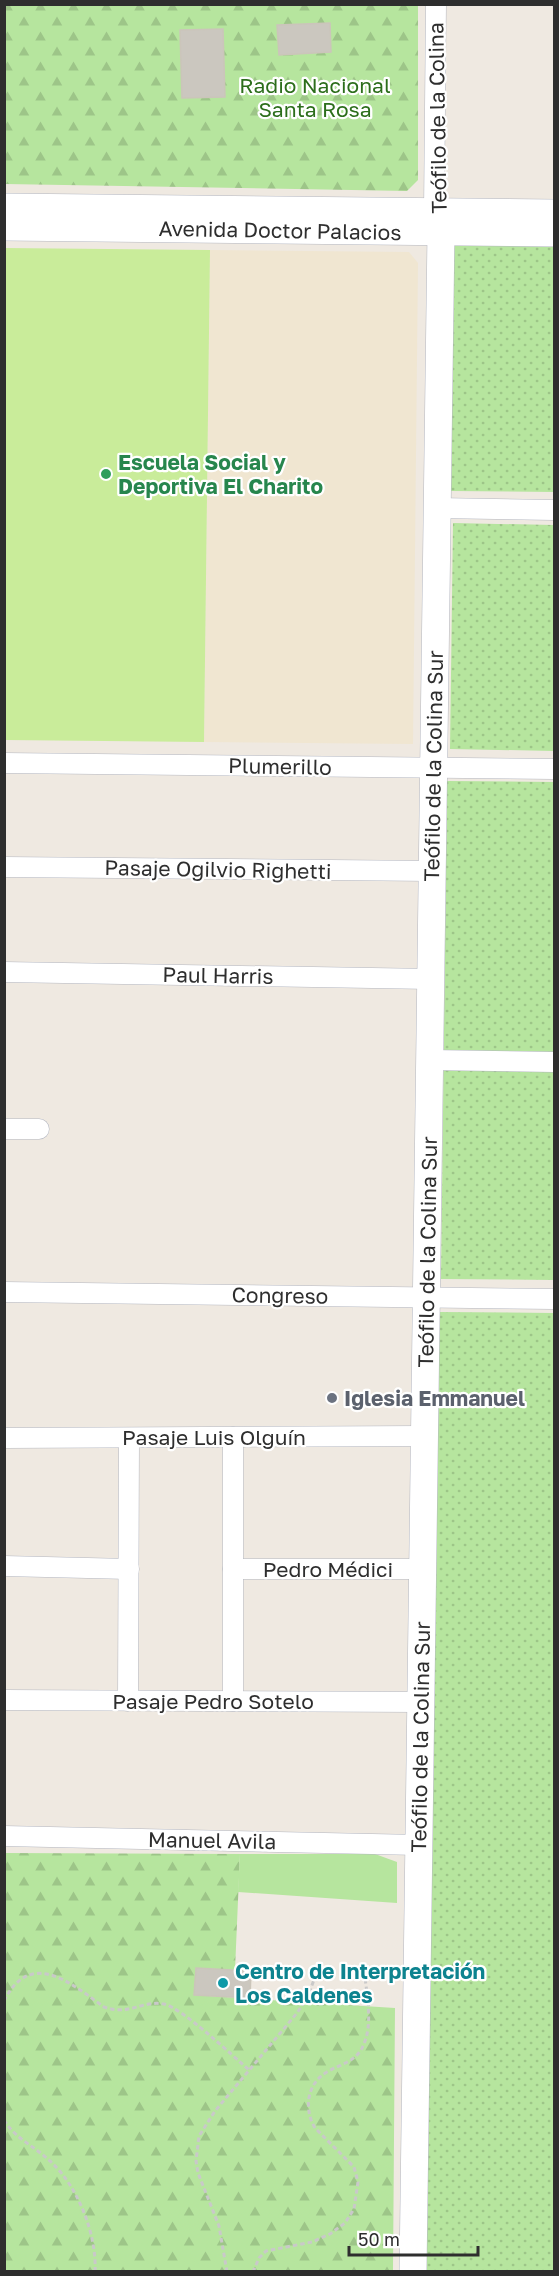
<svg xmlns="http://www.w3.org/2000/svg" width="559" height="2276" font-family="'Golos Text',sans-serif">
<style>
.education{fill:#f0e6d1}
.grass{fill:url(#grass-dots)}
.forest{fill:url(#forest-firs)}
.park{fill:#b6e59e}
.pitch{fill:#c9ec9a}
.building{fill:#cbc7bf;stroke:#cbc5ba;stroke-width:1.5}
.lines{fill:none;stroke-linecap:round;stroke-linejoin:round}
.street-casing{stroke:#b4b7c1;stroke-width:21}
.secondary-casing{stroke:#b4b7c1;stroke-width:28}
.path{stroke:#c9c9c9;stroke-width:3;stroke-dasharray:4.5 3;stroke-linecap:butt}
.street{stroke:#fff;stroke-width:20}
.secondary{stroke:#fff;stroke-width:27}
.leisure-dot{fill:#2e9e5b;stroke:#fff;stroke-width:2}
.worship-dot{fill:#6b7280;stroke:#fff;stroke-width:2}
.culture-dot{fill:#0f9aa8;stroke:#fff;stroke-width:2}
.labels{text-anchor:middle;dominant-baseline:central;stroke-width:4.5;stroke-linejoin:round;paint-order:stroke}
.park-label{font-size:21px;fill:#2c6e1b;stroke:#fff}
.street-label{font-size:21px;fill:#2e2e2e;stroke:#fff}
.leisure-label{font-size:21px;font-weight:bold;fill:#27864d;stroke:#fff;text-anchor:start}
.worship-label{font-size:21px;font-weight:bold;fill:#5b616d;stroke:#fff;text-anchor:start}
.culture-label{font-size:21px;font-weight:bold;fill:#0d838f;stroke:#fff;text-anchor:start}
</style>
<defs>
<pattern id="grass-dots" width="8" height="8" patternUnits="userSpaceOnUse" patternTransform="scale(1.5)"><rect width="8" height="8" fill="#b6e59e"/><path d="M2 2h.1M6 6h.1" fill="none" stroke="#9dc588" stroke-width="1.8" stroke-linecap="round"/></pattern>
<pattern id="forest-firs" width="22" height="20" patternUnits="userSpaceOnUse" patternTransform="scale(1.5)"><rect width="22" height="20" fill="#b6e59e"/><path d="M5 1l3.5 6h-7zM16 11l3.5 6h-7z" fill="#9dc588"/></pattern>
</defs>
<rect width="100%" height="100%" fill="#efe9e1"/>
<!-- education -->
<polygon class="education" points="210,250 409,252 418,263 413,744 204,742"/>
<!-- grass -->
<g class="grass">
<polygon points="453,244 554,244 554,492 451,491"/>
<polygon points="453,523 554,525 554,751 450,749"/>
<polygon points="447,781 554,782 554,1280 441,1279"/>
<polygon points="439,1312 554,1313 554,2271 426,2272"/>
</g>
<!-- forest -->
<g class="forest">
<polygon points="5,5 418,5 418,180 407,191 5,184"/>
<polygon points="5,1853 240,1854 235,1970 196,1968 194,1995 395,2008 393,2271 5,2272"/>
</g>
<!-- park -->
<polygon class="park" points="240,1854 375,1854 397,1862 397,1903 238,1892"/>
<!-- pitch -->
<polygon class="pitch" points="5,248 210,250 204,742 5,740"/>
<!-- building -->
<g class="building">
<polygon points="330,23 331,52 279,55 277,25"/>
<polygon points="223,29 225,97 182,98 180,30"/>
<polygon points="196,1968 251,1971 250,1998 194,1995"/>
</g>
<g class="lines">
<defs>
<g id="street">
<polyline points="436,4 434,211 438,223"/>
<polyline points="437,508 554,510"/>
<polyline points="4,763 554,769"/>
<polyline points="4,867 432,871"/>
<polyline points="4,972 431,979"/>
<polyline points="429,1060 554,1062"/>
<polyline points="4,1129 39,1129"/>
<polyline points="4,1292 554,1299"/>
<polyline points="233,1437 233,1701"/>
<polyline points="4,1438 424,1436"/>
<polyline points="4,1566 129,1569"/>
<polyline points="233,1569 423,1569"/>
<polyline points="4,1700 421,1702"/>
<polyline points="128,1701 129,1438"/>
<polyline points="4,1836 419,1845"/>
</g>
<g id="secondary">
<polyline points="4,207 554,213"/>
<polyline points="4,227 554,233"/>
<polyline points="413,2272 441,232"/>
</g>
</defs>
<!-- street casing -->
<use href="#street" class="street-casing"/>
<!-- secondary casing -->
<use href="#secondary" class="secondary-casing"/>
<!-- path -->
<g class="path">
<path d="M4 2001C31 1947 73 1985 104 2007 130 2016 142 2000 164 2004 182 2008 233 2056 249 2070"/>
<path d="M4 2120C15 2139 38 2148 53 2164 79 2189 97 2236 95 2272"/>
<polyline points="227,2272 219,2226 198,2173 196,2161 199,2136 215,2111 297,2013 308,1996 319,1966"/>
<path d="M253 2272 259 2258 266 2251 312 2242 330 2234 345 2223 354 2209 358 2182 354 2167 315 2128C304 2110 306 2084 327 2072 340 2064 356 2062 363 2046 374 2023 366 1992 364 1968"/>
</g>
<!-- street -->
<use href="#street" class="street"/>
<!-- secondary -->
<use href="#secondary" class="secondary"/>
</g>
<!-- markers -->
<circle class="leisure-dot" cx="106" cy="474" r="6"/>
<circle class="worship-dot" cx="332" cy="1398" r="6"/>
<circle class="culture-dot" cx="223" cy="1983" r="6"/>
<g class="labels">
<!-- park labels -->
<g class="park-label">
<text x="315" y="85">Radio Nacional<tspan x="315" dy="24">Santa Rosa</tspan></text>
</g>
<!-- street labels -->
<g class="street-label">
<text transform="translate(437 118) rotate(-91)">Teófilo de la Colina</text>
<text transform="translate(280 230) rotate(1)">Avenida Doctor Palacios</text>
<text transform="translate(280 766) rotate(1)">Plumerillo</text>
<text transform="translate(433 766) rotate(-89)">Teófilo de la Colina Sur</text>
<text transform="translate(218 869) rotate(1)">Pasaje Ogilvio Righetti</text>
<text transform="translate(218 975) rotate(1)">Paul Harris</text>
<text transform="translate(427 1252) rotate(-89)">Teófilo de la Colina Sur</text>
<text transform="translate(280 1295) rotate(1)">Congreso</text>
<text x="214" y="1437">Pasaje Luis Olguín</text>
<text x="328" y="1569">Pedro Médici</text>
<text x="213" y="1701">Pasaje Pedro Sotelo</text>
<text transform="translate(420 1737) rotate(-89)">Teófilo de la Colina Sur</text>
<text transform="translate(212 1840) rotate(1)">Manuel Avila</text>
</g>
<!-- leisure labels -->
<g class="leisure-label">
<text x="118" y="462">Escuela Social y<tspan x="118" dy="24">Deportiva El Charito</tspan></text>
</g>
<!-- worship labels -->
<g class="worship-label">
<text x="344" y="1398">Iglesia Emmanuel</text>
</g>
<!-- culture labels -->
<g class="culture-label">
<text x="235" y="1971">Centro de Interpretación<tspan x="235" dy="24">Los Caldenes</tspan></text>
</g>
</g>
<!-- border -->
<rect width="559" height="2276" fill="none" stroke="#2e2e2e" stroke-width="12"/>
<!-- scale -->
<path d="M349 2246v9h129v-9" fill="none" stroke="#2e2e2e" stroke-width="3"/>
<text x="358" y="2246" font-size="18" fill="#2e2e2e" stroke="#ffffff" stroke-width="4.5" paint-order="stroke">50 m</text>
</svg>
